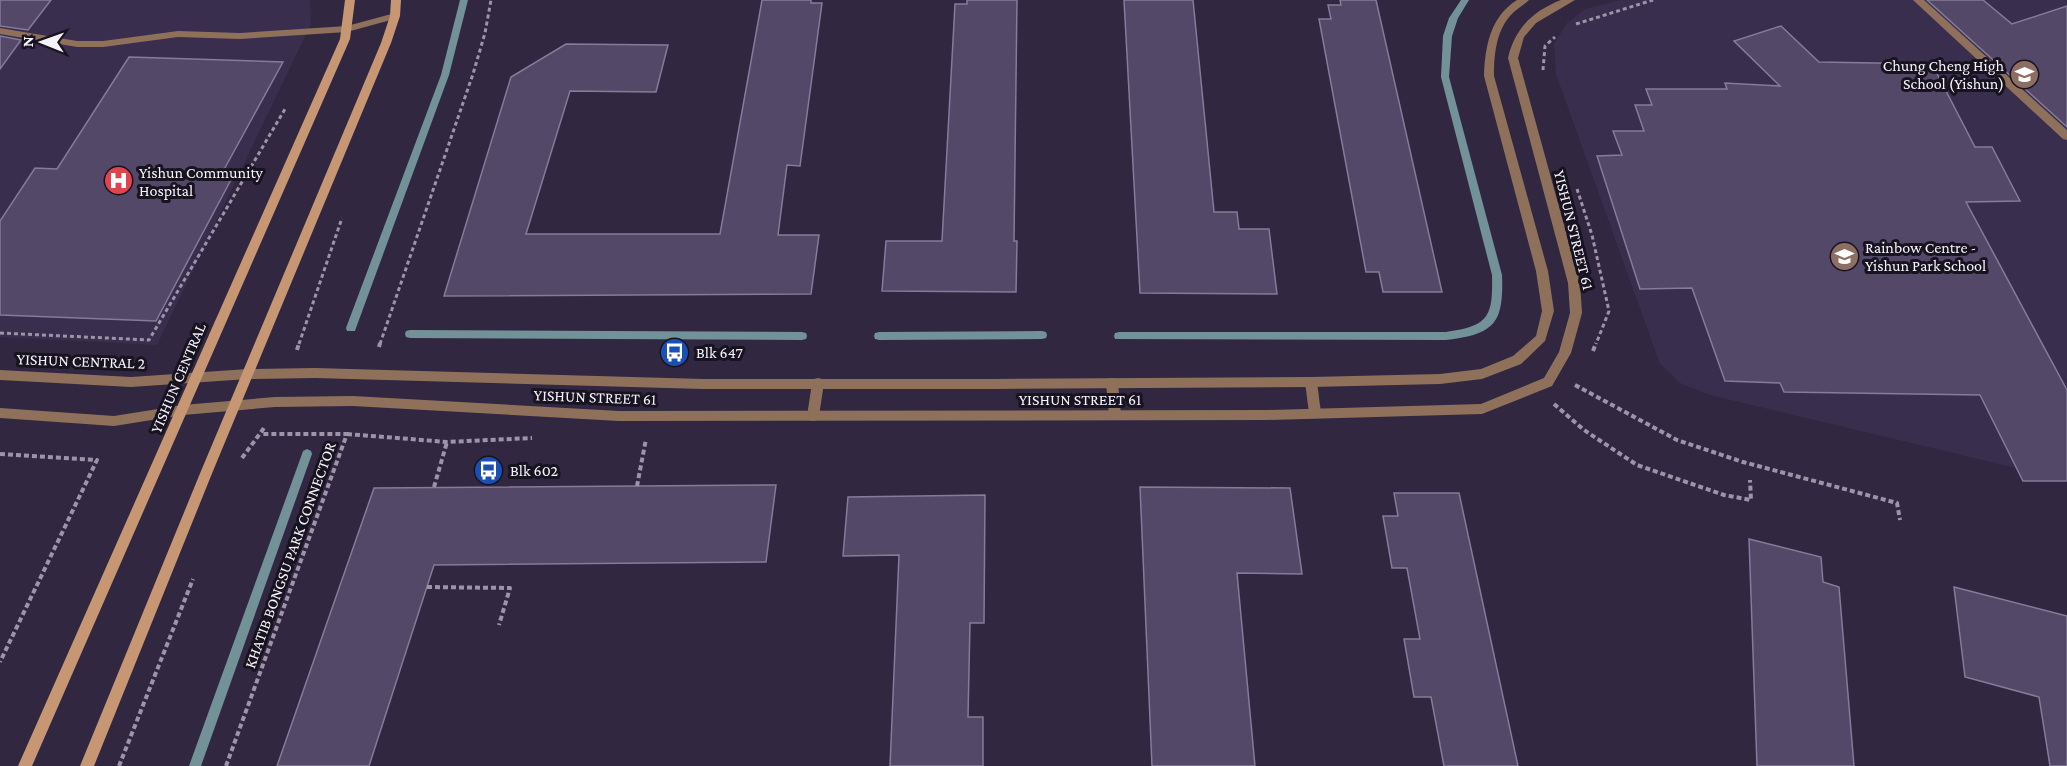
<svg xmlns="http://www.w3.org/2000/svg" width="2067" height="766" font-family="'Crimson Pro',serif">
<style>
.built{fill:#3a2e4e}
.lines{fill:none;stroke-linecap:round;stroke-linejoin:round}
.stream{fill:#729298;fill-rule:evenodd}
.building{fill:#534867;stroke:#857b9a;stroke-width:1.5}
.path-far1{stroke:#9b95a7;stroke-width:3;stroke-dasharray:4 3;stroke-linecap:butt}
.path{stroke:#9b95a7;stroke-width:4;stroke-dasharray:5 3;stroke-linecap:butt}
.lane{fill:#8f715b;fill-rule:evenodd}
.street{fill:#8f715b;fill-rule:evenodd}
.secondary{fill:#c79673;fill-rule:evenodd}
.labels{text-anchor:middle;dominant-baseline:central;stroke-width:6;stroke-linejoin:round;paint-order:stroke}
.poi-label{font-size:16px;fill:#f5f2fd;stroke:#17131f;text-anchor:start}
.street-label{font-size:16px;fill:#f5f2fd;stroke:#17131f}
</style>
<rect width="100%" height="100%" fill="#312741"/>
<!-- built -->
<g class="built">
<polygon points="0,0 310,0 311,24 157,345 0,337"/>
<polygon points="1621,0 2067,0 2067,480 1710,395 1680,383 1660,364 1556,74 1554,44 1567,23 1585,9"/>
</g>
<g class="lines">
<!-- stream -->
<g class="stream">
<polygon points="460,0 468,0 449,75 356,328 355,331 347,331 346,328 441,75"/>
<path d="M1461 0H1469L1458 18 1452 36 1449 77 1502 275C1504 324 1494 334 1446 340L1115 339 1114 336 1115 333 1119 332H1446C1489 326 1493 317 1492 275L1441 77 1443 36 1449 18Z"/>
<polygon points="410,330 802,332 806,333 807,336 806,339 802,340 410,338 406,337 405,334 406,331"/>
<polygon points="1042,331 1046,332 1047,335 1046,338 1042,339 879,340 875,339 874,336 875,333 879,332"/>
<polygon points="307,449 311,451 312,454 201,766 189,766 302,454 303,451"/>
</g>
</g>
<!-- building -->
<g class="building">
<polygon points="0,0 51,0 28,30 0,26"/>
<polygon points="762,0 811,0 811,3 822,3 800,166 787,165 778,235 819,235 811,294 444,296 511,77 566,44 668,45 656,92 570,91 526,234 720,234"/>
<polygon points="967,0 1017,0 1014,241 1017,241 1016,292 882,291 886,241 942,241 955,4 967,4"/>
<polygon points="1124,0 1193,0 1214,212 1237,212 1239,229 1269,229 1277,294 1140,293"/>
<polygon points="1340,0 1376,0 1442,292 1383,292 1379,272 1366,272 1319,19 1331,19 1328,5 1341,5"/>
<polygon points="1927,0 1983,0 2012,24 2067,6 2067,127"/>
<polygon points="1781,26 1819,62 1932,64 1975,147 1992,147 2020,201 1966,202 2067,390 2067,481 2023,481 1980,395 1784,392 1780,383 1725,381 1692,288 1640,289 1597,156 1622,155 1613,131 1644,131 1635,105 1652,105 1646,89 1727,89 1725,83 1780,86 1734,41"/>
<polygon points="0,36 21,40 0,69"/>
<polygon points="129,57 283,62 221,175 233,176 156,321 0,315 0,221 35,168 57,169"/>
<polygon points="776,485 766,562 434,565 369,766 277,766 374,488"/>
<polygon points="1140,487 1290,488 1302,574 1237,573 1255,766 1152,766"/>
<polygon points="1394,493 1459,493 1518,766 1444,766 1431,697 1414,697 1404,639 1420,639 1407,568 1392,568 1383,516 1398,516"/>
<polygon points="985,495 984,623 970,623 968,717 983,717 983,766 890,766 899,555 843,556 848,497"/>
<polygon points="1749,539 1821,557 1823,582 1839,587 1854,766 1757,766"/>
<polygon points="1954,587 2067,616 2067,766 2050,766 2039,697 1965,677"/>
</g>
<g class="lines">
<!-- path-far1 -->
<g class="path-far1">
<polyline points="1576,24 1653,0"/>
<polyline points="1543,70 1545,46 1555,37"/>
<polyline points="1577,189 1592,235 1609,311 1596,344"/>
<polyline points="0,333 149,340 285,109"/>
<polyline points="299,344 342,218"/>
<polyline points="380,344 473,74 485,33 491,0"/>
</g>
<!-- path -->
<g class="path">
<polyline points="379,347 380,343"/>
<polyline points="297,350 299,343"/>
<polyline points="1593,351 1596,343"/>
<polyline points="1575,385 1677,440 1743,462 1897,503 1900,520"/>
<polyline points="1554,404 1584,430 1637,465 1724,495 1751,500 1750,480"/>
<polyline points="347,434 447,442 532,438"/>
<polyline points="0,454 97,460 0,662"/>
<polyline points="242,458 264,428"/>
<polyline points="637,486 646,439"/>
<polyline points="434,487 447,442"/>
<polyline points="427,587 510,588 499,625"/>
<polyline points="119,766 193,579"/>
<polyline points="226,766 347,434 261,434"/>
</g>
<!-- lane -->
<g class="lane">
<polygon points="1913,0 1924,0 2067,130 2067,140 2063,139"/>
<polygon points="395,13 398,14 398,18 347,32 240,39 178,37 103,47 77,47 0,34 0,28 77,41 103,41 178,31 240,33 347,26"/>
<polygon points="1311,377 1315,378 1317,382 1321,413 1319,417 1315,418 1311,417 1309,413 1305,382 1307,378"/>
<polygon points="818,378 822,379 824,383 819,416 817,420 813,421 809,420 807,416 812,383 814,379"/>
<polygon points="1112,378 1116,379 1118,383 1121,415 1119,419 1115,420 1111,419 1109,415 1106,383 1108,379"/>
</g>
<!-- street -->
<g class="street">
<path d="M1517 0H1529C1523 6 1516 9 1510 16 1496 32 1494 55 1494 76L1548 271 1554 311 1545 341 1521 364 1482 379 1440 384 1311 387 995 389H703L315 378 248 379 131 387 0 380V370L131 377 248 369 315 368 703 379H995L1311 377 1440 374 1481 369 1513 356 1536 336 1542 311 1536 271 1484 76C1485 47 1490 17 1517 0Z"/>
<path d="M1561 0H1575L1536 23 1524 37 1518 58 1580 283 1582 313 1571 353 1552 386 1482 414 1266 420 619 421 353 406 275 407 183 415 114 426 0 418V408L114 416 183 405 275 397 353 396 619 411 1266 410 1481 404 1544 378 1559 352 1570 313 1568 283 1508 58C1515 28 1533 11 1561 0Z"/>
</g>
<!-- secondary -->
<g class="secondary">
<polygon points="345,0 355,0 350,39 32,766 18,766 340,39"/>
<polygon points="391,0 401,0 400,16 391,43 213,471 94,766 80,766 201,471 381,43 390,16"/>
</g>
</g>
<!-- icons -->
<defs>
<symbol id="school-disc" viewBox="-11 -11 22 22"><circle r="9.5" fill="#8d6e63" stroke="#17131f"/><path d="M0-5L7-2L0 1L-7-2ZM-4 1L0 2.5L4 1V4Q0 6-4 4Z" fill="#fff"/></symbol>
<symbol id="hospital-disc" viewBox="-11 -11 22 22"><circle r="9.5" fill="#e0444e" stroke="#17131f"/><path d="M-5-5h3v3.5h4V-5h3V5h-3V1.5h-4V5h-3Z" fill="#fff"/></symbol>
<symbol id="bus-disc" viewBox="-11 -11 22 22"><circle r="9.5" fill="#1a4fb4" stroke="#17131f"/><path d="M-5-6H5V4H4V6H2V4H-2V6H-4V4H-5ZM-3.5-4V0h7V-4ZM-3.5 1.2v1.5H-2V1.2ZM2 1.2v1.5H3.5V1.2Z" fill="#fff"/></symbol>
</defs>
<g fill-rule="evenodd">
<use href="#school-disc" x="2008" y="58" width="33" height="33"/>
<use href="#hospital-disc" x="102" y="164" width="33" height="33"/>
<use href="#school-disc" x="1828" y="240" width="33" height="33"/>
<use href="#bus-disc" x="658" y="336" width="33" height="33"/>
<use href="#bus-disc" x="472" y="454" width="33" height="33"/>
</g>
<g class="labels">
<!-- poi labels -->
<g class="poi-label">
<text x="2004" y="65" text-anchor="end">Chung Cheng High<tspan x="2004" dy="18">School (Yishun)</tspan></text>
<text x="139" y="172">Yishun Community<tspan x="139" dy="18">Hospital</tspan></text>
<text x="1865" y="247">Rainbow Centre -<tspan x="1865" dy="18">Yishun Park School</tspan></text>
<text x="696" y="352">Blk 647</text>
<text x="510" y="470">Blk 602</text>
</g>
<!-- street labels -->
<g class="street-label">
<text transform="translate(1574 230) rotate(76)">YISHUN STREET 61</text>
<text transform="translate(81 361) rotate(2)">YISHUN CENTRAL 2</text>
<text transform="translate(178 378) rotate(-67)">YISHUN CENTRAL</text>
<text transform="translate(595 397) rotate(2)">YISHUN STREET 61</text>
<text x="1080" y="399">YISHUN STREET 61</text>
<text transform="translate(290 555) rotate(-70)">KHATIB BONGSU PARK CONNECTOR</text>
</g>
</g>
<!-- north arrow -->
<g transform="translate(42 42) rotate(271)" stroke="#17131f" stroke-width="4.5" paint-order="stroke">
<path d="M0-4.5L10 22L0 15L-10 22Z" fill="#f5f2fd"/>
<text y="-9" font-size="16" font-weight="bold" text-anchor="middle" fill="#f5f2fd">N</text>
</g>
</svg>
